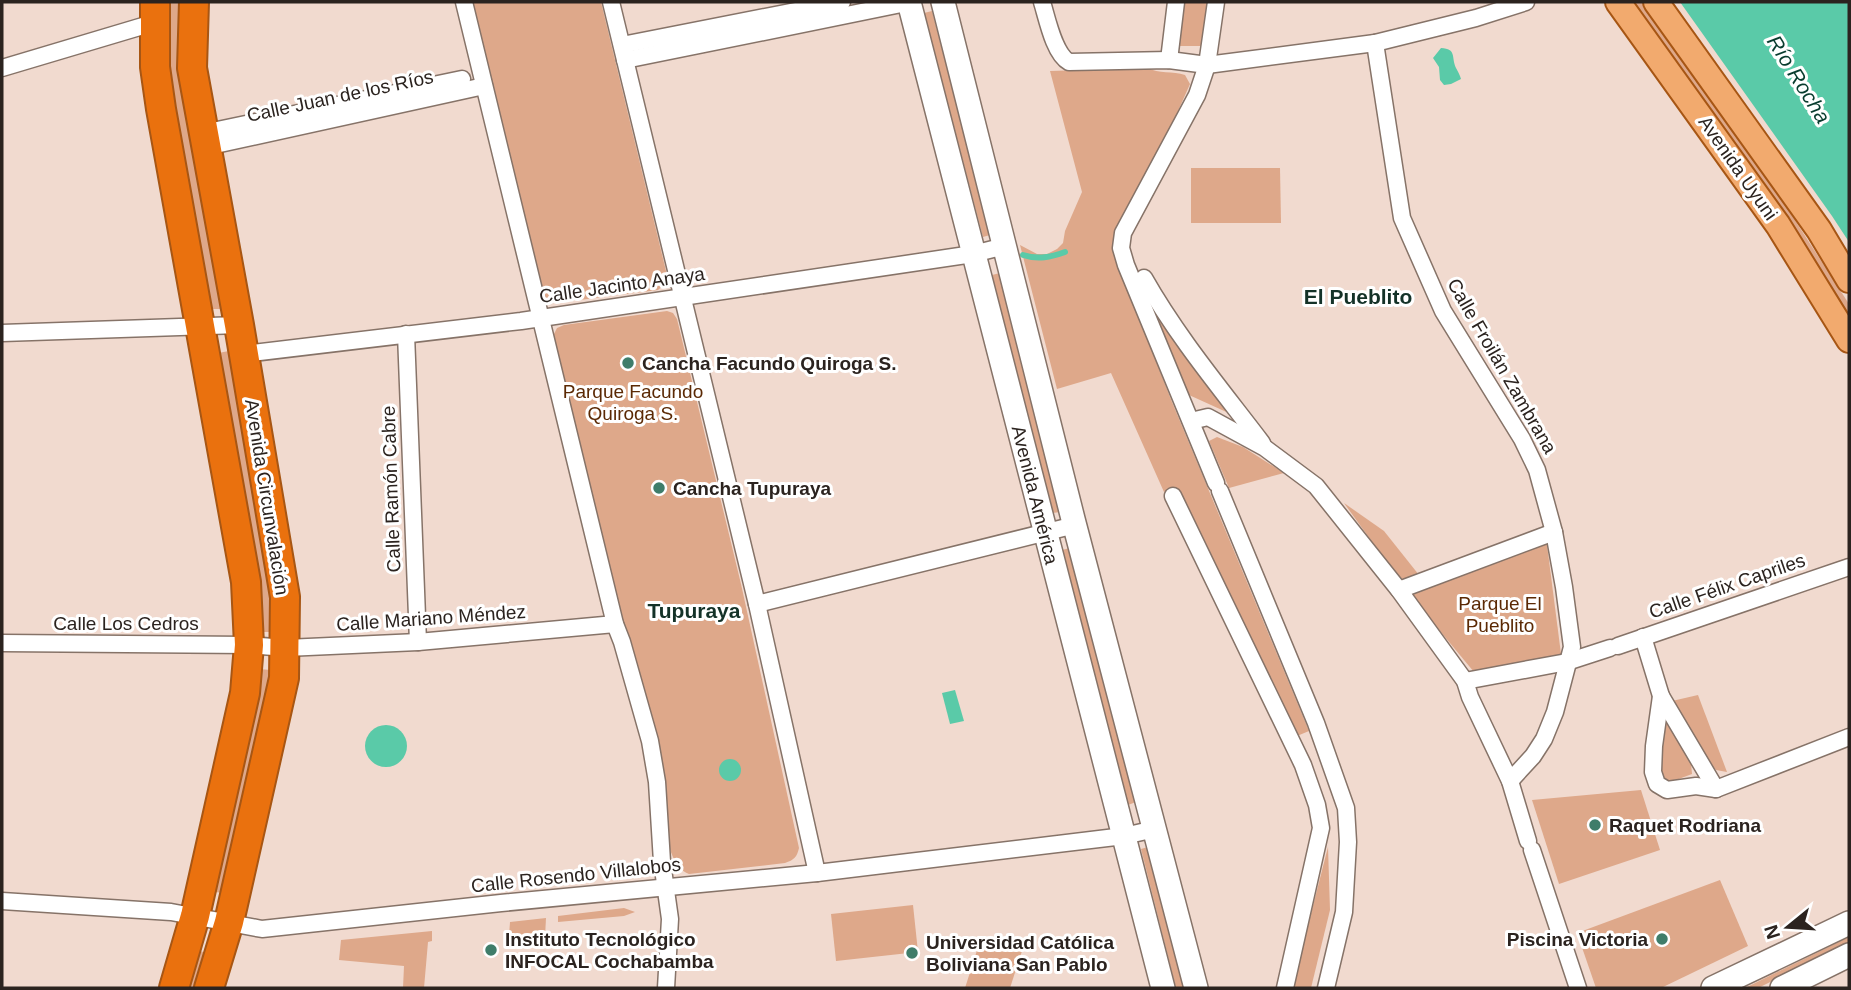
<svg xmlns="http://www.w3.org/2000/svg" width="1851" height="990" font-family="Helvetica,sans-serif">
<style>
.green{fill:#dea88a}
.water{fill:#5acaa8}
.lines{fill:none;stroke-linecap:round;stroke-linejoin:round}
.stream{stroke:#5acaa8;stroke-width:6}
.street-casing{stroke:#867368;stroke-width:19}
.secondary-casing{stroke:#867368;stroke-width:26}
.primary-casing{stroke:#a75614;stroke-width:28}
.highway-casing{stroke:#a75614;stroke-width:32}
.street{stroke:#fff;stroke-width:16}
.secondary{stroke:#fff;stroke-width:23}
.primary{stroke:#f2aa6e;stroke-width:24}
.highway{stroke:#ea710e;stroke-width:28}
.poi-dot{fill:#3f7d6a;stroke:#fff;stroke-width:2.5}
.labels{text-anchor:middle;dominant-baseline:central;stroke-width:6;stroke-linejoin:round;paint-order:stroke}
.street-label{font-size:19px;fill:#2b231f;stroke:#fff}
.poi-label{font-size:19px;font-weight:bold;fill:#2b231f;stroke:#fff;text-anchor:start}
.park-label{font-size:19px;fill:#5b2904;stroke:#fff}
.water-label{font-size:21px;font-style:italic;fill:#083c2e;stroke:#fff}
.neighbourhood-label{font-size:21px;font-weight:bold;fill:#143228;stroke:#fff}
</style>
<rect width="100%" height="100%" fill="#f1dacf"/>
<!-- green -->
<g class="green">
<polygon points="170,2 182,2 178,60 182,98 222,309 209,309 166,62"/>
<polygon points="472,2 601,2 666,271 665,284 658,290 556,303 546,298 542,292"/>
<polygon points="1181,2 1210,2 1204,46 1180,46 1178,37"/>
<polygon points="1632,2 1642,2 1760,166 1849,304 1849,320"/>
<polygon points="932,11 990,235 983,237 924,13"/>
<path d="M1148 68C1158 74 1173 71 1185 75L1190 84 1166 138 1117 227 1114 241 1115 256 1172 402 1309 731 1297 736 1174 488 1164 492 1111 373 1057 389 1020 245 1037 254H1047L1057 249 1063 243 1065 231 1082 192 1050 71Z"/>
<polygon points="1191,168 1280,168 1281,223 1191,223"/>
<polygon points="1000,273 1060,512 1053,513 992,275"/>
<polygon points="1141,279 1233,415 1189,395 1150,309"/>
<path d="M667 311 673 313 677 319 741 584 799 848C797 857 794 860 785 863L689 874C658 862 665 785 660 756 651 706 633 660 621 612 597 523 576 433 554 343L553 336 557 328 564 325Z"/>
<polygon points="229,351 267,574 273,632 262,632 218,353"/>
<polygon points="1217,437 1243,447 1284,473 1229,488 1209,441"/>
<path d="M1344 503 1384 531 1419 575C1410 580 1404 581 1396 575Z"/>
<polygon points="1544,542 1547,545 1561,654 1557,656 1474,672 1415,601 1413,595 1416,590"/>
<polygon points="1070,548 1136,802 1128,805 1062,550"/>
<polygon points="259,669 271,670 267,696 225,893 214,892"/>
<polygon points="1698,695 1727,772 1716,770 1703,755 1672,701"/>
<polygon points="1666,715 1691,763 1692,774 1668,783 1661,778 1660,765"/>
<polygon points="1641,790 1660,850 1559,884 1532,800"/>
<polygon points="1148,847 1184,988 1176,988 1141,849"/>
<polygon points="1328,847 1330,910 1311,988 1292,988"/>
<polygon points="1720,880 1748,946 1661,988 1596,988 1577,933"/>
<polygon points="913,905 918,952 836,961 831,914"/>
<polygon points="624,908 635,912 624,916 558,922 558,916"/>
<polygon points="546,918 545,937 509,936 510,922"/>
<polygon points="432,931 432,941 428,942 424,988 403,988 404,966 339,960 341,940"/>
<polygon points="1849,937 1849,944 1758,988 1745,988"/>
<polygon points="981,938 1022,951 1010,988 965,988"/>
<polygon points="196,950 207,953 196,988 185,988"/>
</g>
<!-- water -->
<g class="water">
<polygon points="1680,2 1849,2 1849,242 1832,216"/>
<path d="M1441 48C1457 49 1451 57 1456 68 1458 72 1460 75 1461 79L1451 84 1444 85 1440 80 1439 67 1433 58Z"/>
<polygon points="955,690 964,721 950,724 942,693"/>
<circle cx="386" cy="746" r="21"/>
<circle cx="730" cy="770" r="11"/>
</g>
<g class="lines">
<!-- stream -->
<path class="stream" d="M1023 255C1038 260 1051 257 1065 252"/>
<defs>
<g id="street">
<polyline points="464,2 615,624 622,642 650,741 657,782 662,862 670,919 666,988"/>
<polyline points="611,2 757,604 817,873"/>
<path d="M1042 2C1047 18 1054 54 1069 62L1169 60 1207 65 1375 43 1476 18 1526 2"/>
<polyline points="1216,2 1207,65 1197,95 1123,233 1121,248 1126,265 1216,483"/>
<polyline points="1375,43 1402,218 1443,311 1522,439 1537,470 1554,532 1564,587 1572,647 1555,712 1544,739 1533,756 1510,781"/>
<polyline points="622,45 842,2"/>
<polyline points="625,60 911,2"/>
<polyline points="1169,60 1176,2"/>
<polyline points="2,68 153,23"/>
<polyline points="203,133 462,79"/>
<polyline points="206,147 484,86"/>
<path d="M1144 278C1178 338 1221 389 1262 443"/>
<polyline points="2,333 239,325"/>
<polyline points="406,334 418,642"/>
<polyline points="244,354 521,321 973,254 1005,246"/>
<polyline points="1191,421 1208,417 1265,448 1316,486 1399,590 1465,681 1470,697 1510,781 1528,841"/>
<polyline points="1220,491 1316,723 1346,808 1348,842 1344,912 1326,988"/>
<polyline points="1173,496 1303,765 1317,805 1321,828 1285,988"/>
<polyline points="1399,590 1554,532"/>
<polyline points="757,604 1075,525"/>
<polyline points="1643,637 1661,696 1654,746 1653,772 1657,784 1667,790 1696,786 1716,789 1849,737"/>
<polyline points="2,643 249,645 286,648 418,642 615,624"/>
<polyline points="1618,646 1849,567"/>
<polyline points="1465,681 1567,662 1610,648"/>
<polyline points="1661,696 1716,789"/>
<polyline points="1532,850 1578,988"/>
<polyline points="2,901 171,912 262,929 501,903 817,873 1124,836 1155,829"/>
</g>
<g id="secondary">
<polyline points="909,2 1163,988"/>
<polyline points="943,2 1073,519 1196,988"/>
<polyline points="1713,988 1849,923"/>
<polyline points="1782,988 1849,955"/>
</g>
<g id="primary">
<polyline points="1618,2 1778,225 1849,340"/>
<polyline points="1656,2 1819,230 1849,280"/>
</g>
<g id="highway">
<polyline points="155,2 155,67 161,109 246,582 249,645 245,693 195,916 174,988"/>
<polyline points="194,2 192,68 239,325 285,597 284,678 229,922 209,988"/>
</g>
</defs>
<!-- street casing -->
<use href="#street" class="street-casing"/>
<!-- secondary casing -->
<use href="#secondary" class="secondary-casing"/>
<!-- primary casing -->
<use href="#primary" class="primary-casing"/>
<!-- highway casing -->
<use href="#highway" class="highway-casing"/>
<!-- street -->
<use href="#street" class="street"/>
<!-- secondary -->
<use href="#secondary" class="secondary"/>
<!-- primary -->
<use href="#primary" class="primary"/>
<!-- highway -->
<use href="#highway" class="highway"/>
</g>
<!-- markers -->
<g class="poi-dot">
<circle cx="628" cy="363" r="7"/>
<circle cx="659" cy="488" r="7"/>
<circle cx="1595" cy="825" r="7"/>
<circle cx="1662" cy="939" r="7"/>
<circle cx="491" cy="950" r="7"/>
<circle cx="912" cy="953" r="7"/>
</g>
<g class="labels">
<!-- street labels -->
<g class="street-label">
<text transform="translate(340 96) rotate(-12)">Calle Juan de los Ríos</text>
<text transform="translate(1738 168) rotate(55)">Avenida Uyuni</text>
<text transform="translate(622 285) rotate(-8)">Calle Jacinto Anaya</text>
<text transform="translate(1502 366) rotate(60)">Calle Froilán Zambrana</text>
<text transform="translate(391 489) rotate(-92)">Calle Ramón Cabre</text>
<text transform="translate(1035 495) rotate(76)">Avenida América</text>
<text transform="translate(267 497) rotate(81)">Avenida Circunvalación</text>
<text transform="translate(1727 586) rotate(-19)">Calle Félix Capriles</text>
<text transform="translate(431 618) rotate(-4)">Calle Mariano Méndez</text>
<text x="126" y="623">Calle Los Cedros</text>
<text transform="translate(576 875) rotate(-6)">Calle Rosendo Villalobos</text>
</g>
<!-- poi labels -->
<g class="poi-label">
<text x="642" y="363">Cancha Facundo Quiroga S.</text>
<text x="673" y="488">Cancha Tupuraya</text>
<text x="1609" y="825">Raquet Rodriana</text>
<text x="505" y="939">Instituto Tecnológico<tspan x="505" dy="22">INFOCAL Cochabamba</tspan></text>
<text x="1648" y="939" text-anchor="end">Piscina Victoria</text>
<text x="926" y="942">Universidad Católica<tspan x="926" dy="22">Boliviana San Pablo</tspan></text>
</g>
<!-- park labels -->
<g class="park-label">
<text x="633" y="391">Parque Facundo<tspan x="633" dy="22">Quiroga S.</tspan></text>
<text x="1500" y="603">Parque El<tspan x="1500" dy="22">Pueblito</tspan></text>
</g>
<!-- water labels -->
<g class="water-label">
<text transform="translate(1799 79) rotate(58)">Río Rocha</text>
</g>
<!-- neighbourhood labels -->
<g class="neighbourhood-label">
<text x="1358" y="296">El Pueblito</text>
<text x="694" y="610">Tupuraya</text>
</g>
</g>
<!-- border -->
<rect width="1851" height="990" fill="none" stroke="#2b231f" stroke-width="7"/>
<!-- north arrow -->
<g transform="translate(1788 927) rotate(252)" stroke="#ffffff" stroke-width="5" paint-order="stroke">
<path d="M0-5L12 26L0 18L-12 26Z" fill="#2b231f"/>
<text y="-10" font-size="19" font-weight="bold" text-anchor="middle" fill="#2b231f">N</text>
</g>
</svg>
